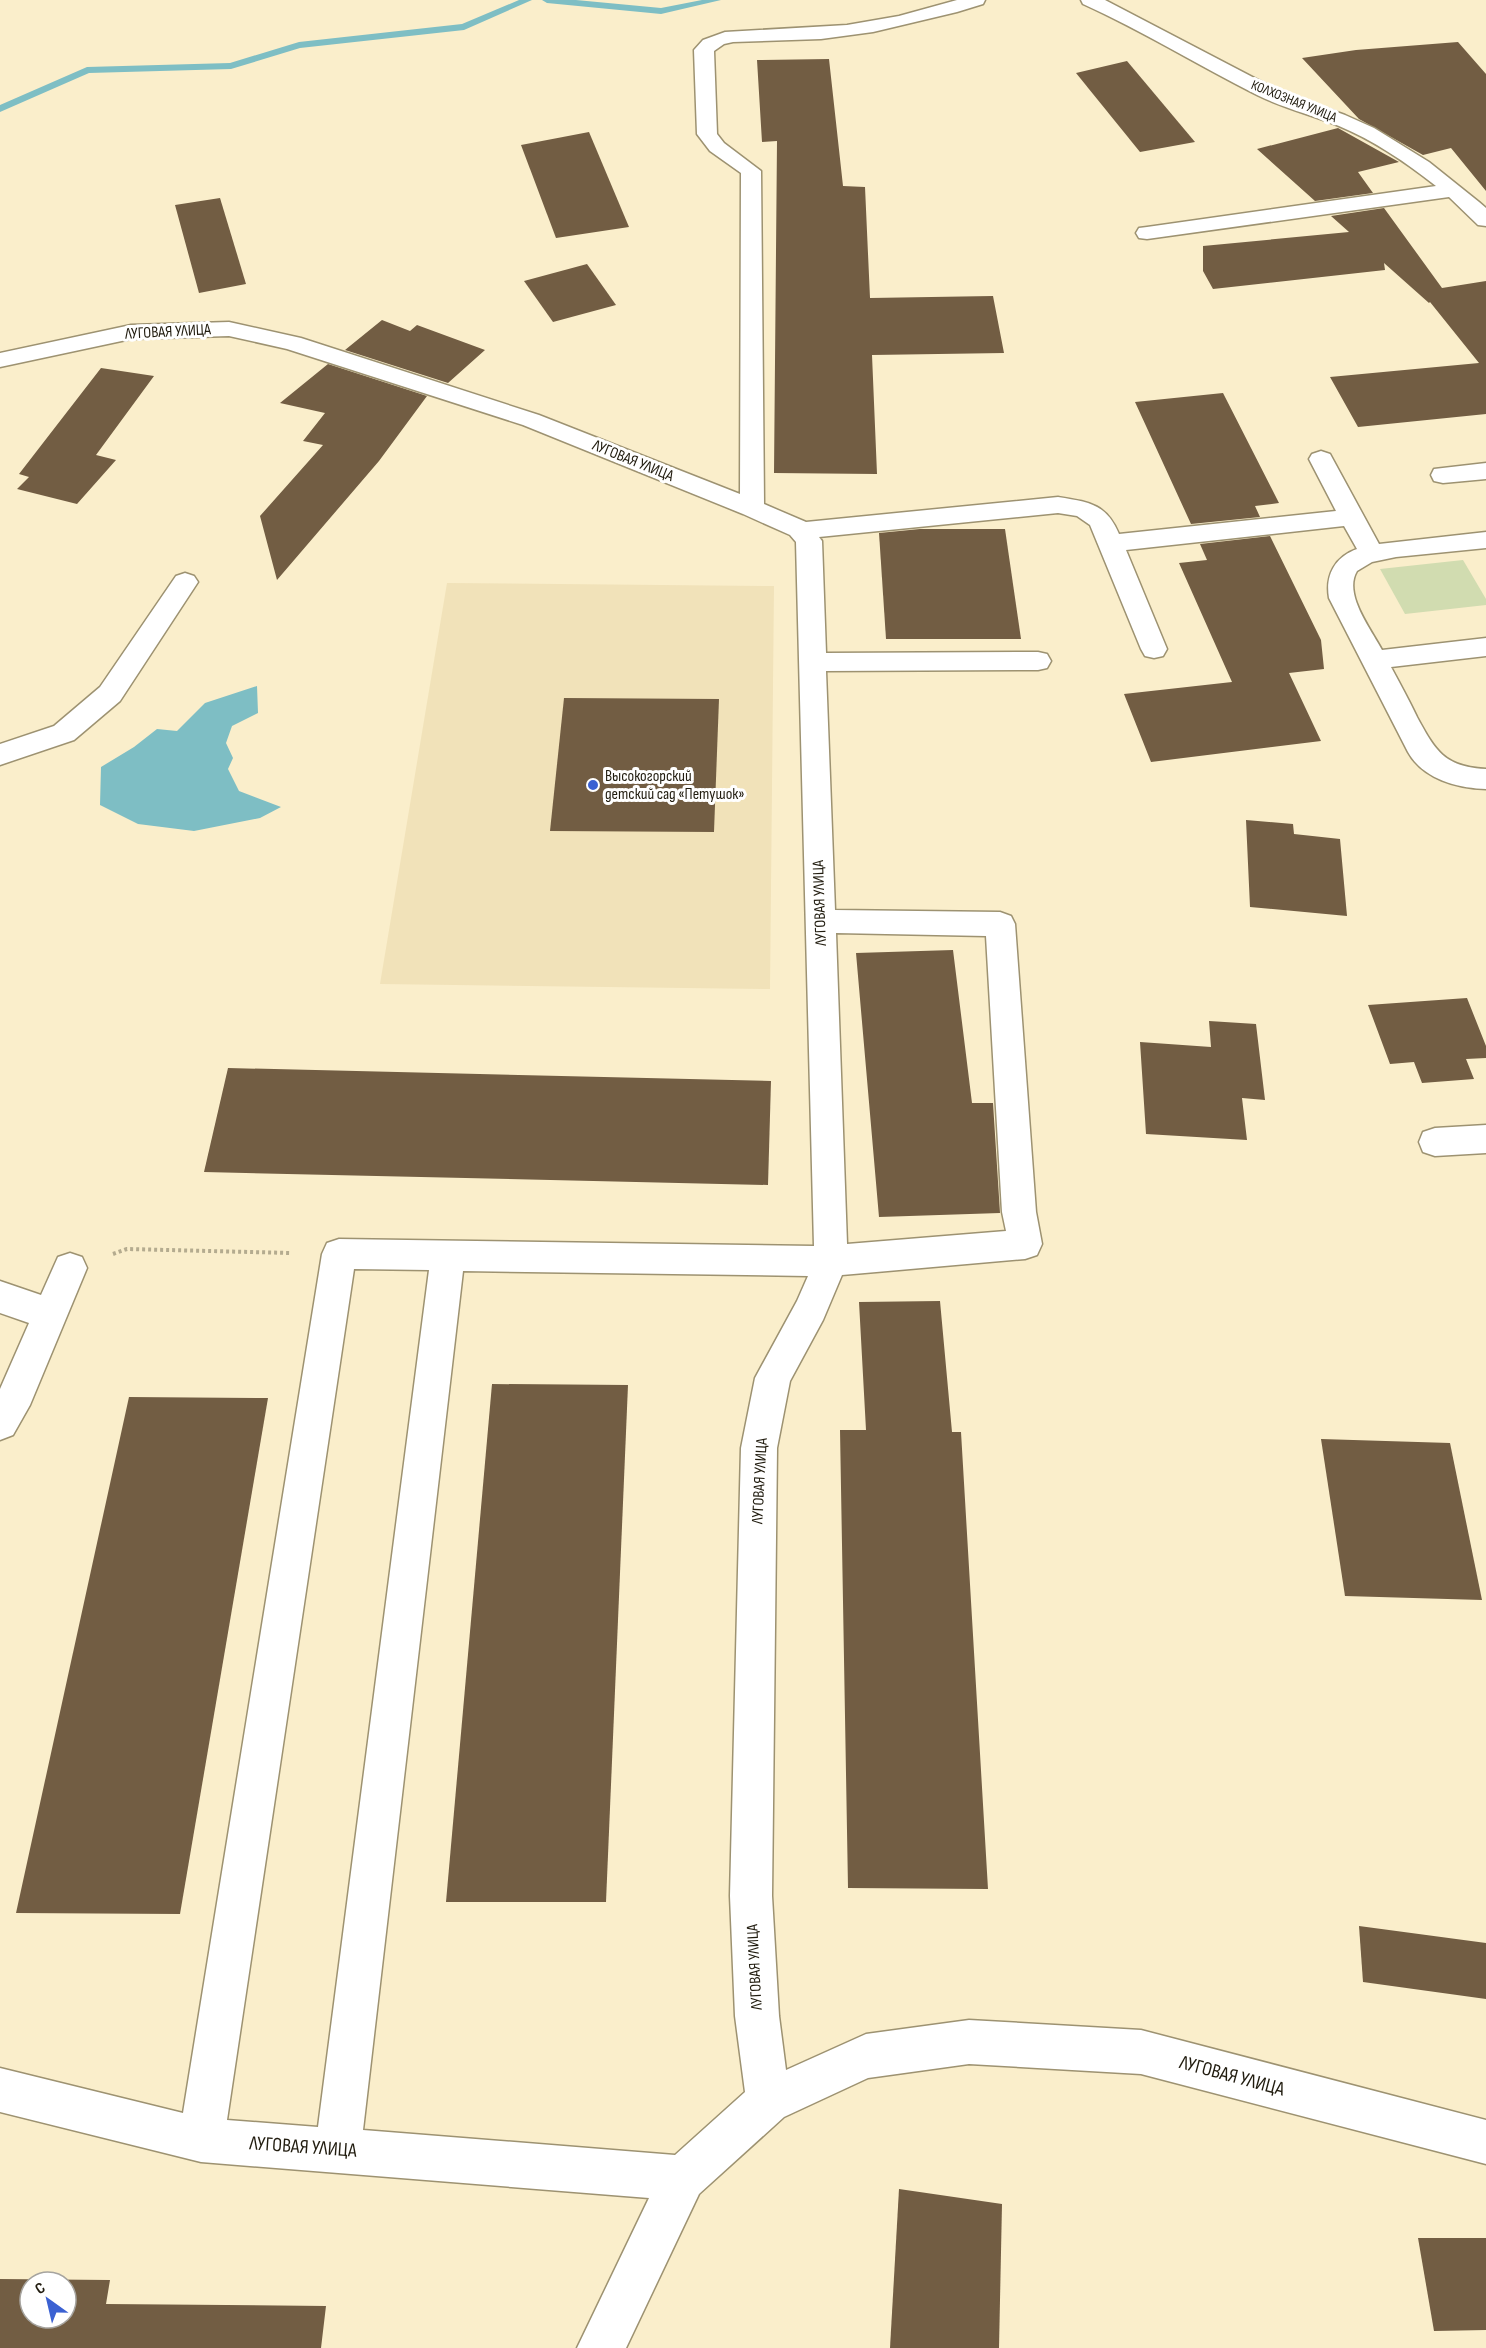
<svg xmlns="http://www.w3.org/2000/svg" width="1486" height="2348" font-family="'Sofia Sans Condensed',sans-serif">
<style>
.built{fill:#f1e2b9}
.green{fill:#d1dcb0}
.water{fill:#7ebec4}
.lines{fill:none;stroke-linecap:round;stroke-linejoin:round}
.stream{fill:#7ebec4;fill-rule:evenodd}
.building{fill:#725d43;fill-rule:evenodd}
.minor-casing{stroke:#9d9271;stroke-width:3}
.path{stroke:#b4ab8f;stroke-width:4;stroke-dasharray:3 3;stroke-linecap:butt}
.minor{fill:#fff;fill-rule:evenodd}
.poi-dot{fill:#3b61d2;stroke:#fff;stroke-width:2}
.labels{text-anchor:middle;dominant-baseline:central;stroke-width:6;stroke-linejoin:round;paint-order:stroke}
.far-street-label{font-size:14px;fill:#211c0f;stroke:#fff}
.street-label{font-size:16px;fill:#211c0f;stroke:#fff}
.poi-label{font-size:16px;fill:#211c0f;stroke:#fff;text-anchor:start}
.near-street-label{font-size:20px;fill:#211c0f;stroke:#fff}
</style>
<rect width="100%" height="100%" fill="#faeecb"/>
<!-- built -->
<polygon class="built" points="447,583 774,586 770,989 380,984"/>
<!-- green -->
<polygon class="green" points="1463,560 1486,599 1486,605 1405,614 1380,569"/>
<!-- water -->
<polygon class="water" points="257,686 258,713 232,726 226,743 233,758 228,769 239,791 281,807 260,818 194,831 138,824 100,805 101,767 134,747 157,729 177,731 205,703"/>
<g class="lines">
<!-- stream -->
<g class="stream">
<polygon points="519,0 532,0 464,30 300,48 231,69 89,73 0,112 0,105 87,67 230,63 299,42 462,24"/>
<polygon points="542,0 576,0 661,8 702,0 721,0 661,14 547,3"/>
</g>
</g>
<!-- building -->
<g class="building">
<polygon points="1458,42 1486,74 1486,191 1451,148 1423,155 1359,119 1302,58 1356,50"/>
<polygon points="829,59 843,186 865,187 870,298 993,296 1004,353 872,355 877,474 774,473 777,141 762,142 757,60"/>
<polygon points="1127,61 1195,142 1140,152 1076,73"/>
<polygon points="1338,128 1399,162 1358,172 1373,193 1315,201 1257,149"/>
<polygon points="589,132 629,227 556,238 521,145"/>
<polygon points="220,198 246,284 199,293 175,205"/>
<polygon points="1384,208 1442,288 1486,281 1486,414 1358,427 1330,377 1479,363 1430,302 1429,303 1384,263 1385,270 1213,289 1203,271 1203,246 1349,232 1331,216"/>
<polygon points="587,264 616,305 553,322 524,281"/>
<polygon points="382,320 410,331 417,325 485,350 448,383 345,350"/>
<polygon points="328,364 427,396 379,461 277,580 260,516 323,445 303,441 325,413 280,403"/>
<polygon points="101,368 154,376 96,455 116,460 77,504 17,489 29,477 19,474"/>
<polygon points="1223,393 1279,503 1255,506 1260,517 1191,524 1135,402"/>
<polygon points="920,529 1005,529 1021,639 886,639 879,533"/>
<polygon points="1270,536 1321,640 1324,669 1289,673 1321,741 1151,762 1124,694 1232,682 1179,563 1207,560 1200,544"/>
<polygon points="564,698 719,699 714,832 550,831"/>
<polygon points="1246,820 1293,824 1294,834 1340,839 1347,916 1250,907"/>
<polygon points="953,950 972,1103 993,1103 1000,1213 879,1217 856,953"/>
<polygon points="1467,998 1486,1046 1486,1058 1466,1059 1474,1079 1422,1083 1414,1062 1390,1064 1368,1005"/>
<polygon points="1209,1021 1256,1024 1265,1100 1242,1098 1247,1140 1146,1134 1140,1042 1211,1047"/>
<polygon points="228,1068 771,1081 768,1185 204,1172"/>
<polygon points="940,1301 952,1432 961,1432 988,1889 848,1888 840,1430 866,1430 859,1302"/>
<polygon points="492,1384 628,1385 606,1902 446,1902"/>
<polygon points="129,1397 268,1398 180,1914 16,1913"/>
<polygon points="1321,1439 1450,1443 1482,1600 1345,1596"/>
<polygon points="1359,1926 1486,1943 1486,1999 1363,1982"/>
<polygon points="899,2189 1002,2204 999,2348 890,2348"/>
<polygon points="1418,2238 1486,2238 1486,2330 1434,2331"/>
<path d="M0 2279 110 2280 106 2304 326 2306 321 2348H0ZM30 2282H66V2318H30Z"/>
</g>
<g class="lines">
<defs>
<g id="minor">
<path d="M957 0H985L983 4 957 12 873 32 821 39 733 42 724 44 714 51 717 134 724 143 761 171 764 504 806 522 1058 497C1088 502 1106 503 1119 534L1336 511 1309 459 1312 454 1321 451 1330 454 1379 544 1486 532V548L1396 557 1372 562 1357 571C1343 594 1371 629 1382 650L1486 638V656L1391 667C1400 684 1409 700 1417 717 1435 750 1444 767 1486 769V789C1457 788 1423 779 1408 752L1329 598C1325 575 1335 557 1357 549L1344 526 1126 550 1167 649 1163 656 1154 658 1145 656 1141 649 1090 525 1077 516 1058 513 819 537 822 541 826 653 1038 652 1047 654 1051 661 1047 668 1038 670 826 671 835 910 1000 912 1011 916 1015 924 1036 1212 1042 1244 1037 1255 1025 1259 842 1275 823 1320 790 1381 777 1448 772 1896 779 2016 786 2070 866 2034 969 2020 1141 2030 1486 2120V2164L1141 2074 969 2064 868 2078 784 2117 699 2194 626 2348H577L649 2198 201 2162 0 2112V2068L183 2113 322 1254 327 1243 339 1239 814 1246 796 542 790 535 743 514 523 425 287 349 229 336 131 339 0 367V353L131 325 229 322 301 338 539 415 740 494 741 173 710 151 697 134 694 50 703 40 725 32 847 25 899 16ZM836 933 986 936 1002 1212 1006 1231 847 1244ZM354 1269 429 1270 318 2127 227 2120ZM463 1271 808 1276 797 1301 755 1378 741 1448 730 1896 735 2016 745 2092 675 2155 363 2130Z"/>
<path d="M1081 0H1105L1281 92 1345 115 1374 128 1429 162 1479 202 1486 208V226L1478 225 1449 197 1147 239 1139 238 1136 233 1139 228 1147 227 1436 186C1407 163 1373 140 1339 126 1312 115 1283 108 1257 95 1199 66 1143 31 1083 4Z"/>
<polygon points="1486,463 1486,479 1443,483 1434,481 1431,475 1434,469"/>
<polygon points="185,573 194,576 198,582 120,701 74,740 0,765 0,744 54,726 100,687 176,576"/>
<polygon points="1486,1125 1486,1153 1435,1156 1423,1152 1419,1142 1423,1132 1435,1128"/>
<polygon points="70,1253 82,1257 87,1268 30,1405 13,1435 0,1440 0,1389 29,1323 0,1313 0,1281 41,1295 58,1257"/>
</g>
</defs>
<!-- minor casing -->
<use href="#minor" class="minor-casing"/>
<!-- path -->
<polyline class="path" points="113,1254 127,1249 291,1253"/>
<!-- minor -->
<use href="#minor" class="minor"/>
</g>
<!-- markers -->
<circle class="poi-dot" cx="593" cy="785" r="6"/>
<g class="labels">
<!-- far-street labels -->
<g class="far-street-label">
<text transform="translate(1294 101) rotate(22)">КОЛХОЗНАЯ УЛИЦА</text>
</g>
<!-- street labels -->
<g class="street-label">
<text transform="translate(168 332) rotate(-3)">ЛУГОВАЯ УЛИЦА</text>
<text transform="translate(633 461) rotate(22)">ЛУГОВАЯ УЛИЦА</text>
<text transform="translate(820 903) rotate(-92)">ЛУГОВАЯ УЛИЦА</text>
<text transform="translate(760 1481) rotate(-87)">ЛУГОВАЯ УЛИЦА</text>
<text transform="translate(755 1967) rotate(-93)">ЛУГОВАЯ УЛИЦА</text>
</g>
<!-- poi labels -->
<g class="poi-label">
<text x="605" y="776">Высокогорский<tspan x="605" dy="18">детский сад «Петушок»</tspan></text>
</g>
<!-- near-street labels -->
<g class="near-street-label">
<text transform="translate(1232 2076) rotate(15)">ЛУГОВАЯ УЛИЦА</text>
<text transform="translate(303 2147) rotate(4)">ЛУГОВАЯ УЛИЦА</text>
</g>
</g>
<!-- north arrow -->
<g transform="translate(48 2300) rotate(326)"><circle r="28" fill="#ffffff" stroke="#a6a49f" stroke-width="1.5"/>
<path d="M0-4.5L10 22L0 15L-10 22Z" fill="#3b61d2"/>
<text y="-9" font-size="16" font-weight="bold" text-anchor="middle" fill="#211c0f">С</text>
</g>
</svg>
